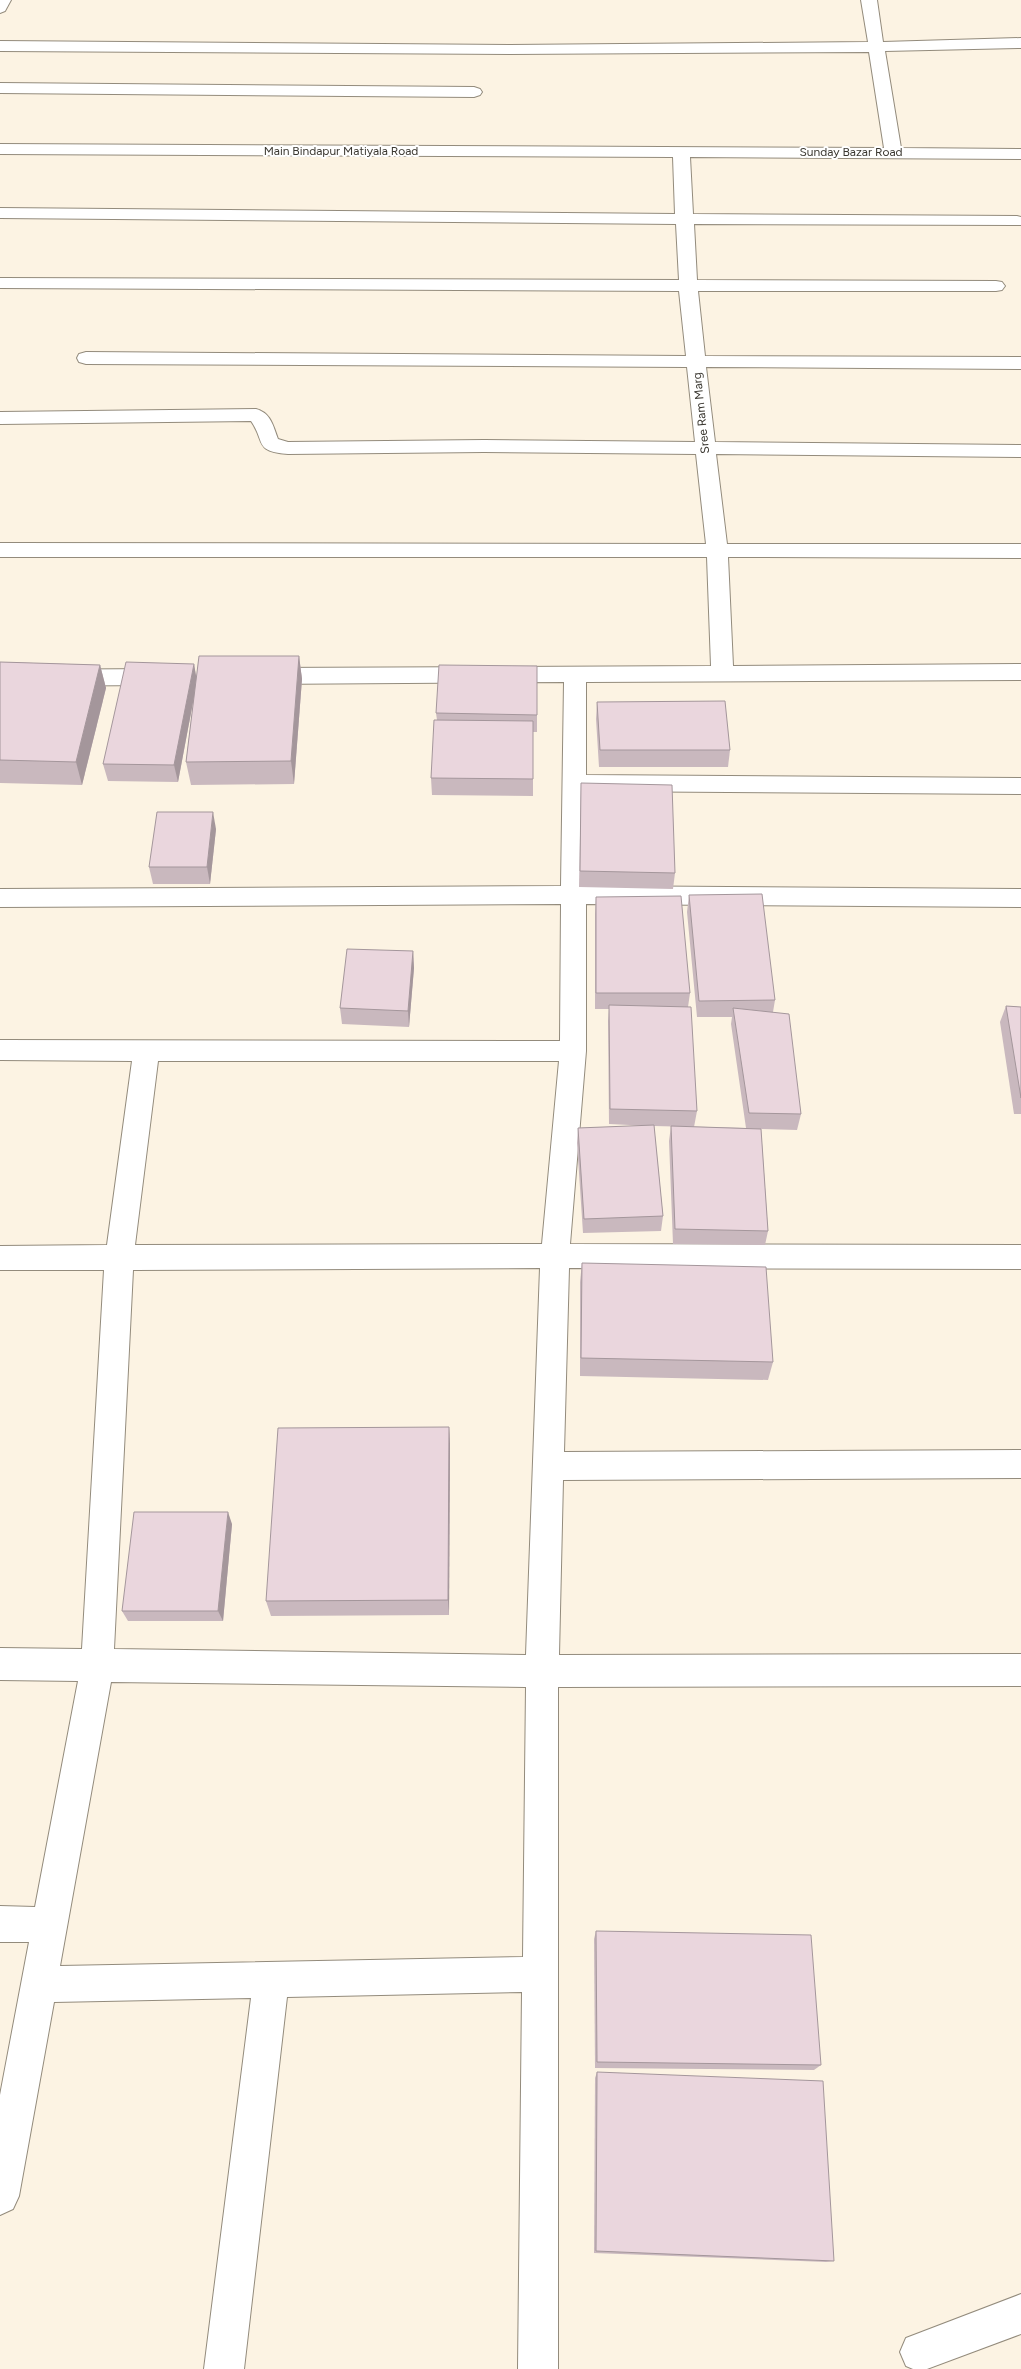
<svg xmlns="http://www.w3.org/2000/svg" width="1021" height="2369" font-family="Figtree,sans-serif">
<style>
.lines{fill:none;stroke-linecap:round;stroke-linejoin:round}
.minor-casing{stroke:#938b7c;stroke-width:2}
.minor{fill:#fff;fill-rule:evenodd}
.wall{fill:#c9b8be}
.shaded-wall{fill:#a4969b}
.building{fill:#ead6dd;stroke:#a4969b}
.labels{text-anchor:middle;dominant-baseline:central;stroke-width:4;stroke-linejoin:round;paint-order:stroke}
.far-street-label{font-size:12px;fill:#3b3831;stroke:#fff}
</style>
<rect width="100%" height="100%" fill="#fcf3e3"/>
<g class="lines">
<defs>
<g id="minor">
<polygon points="0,0 11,0 5,11 0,13"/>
<path d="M861 0H877L883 42 1021 38V48L885 51 901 148 1021 149V159L690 157 693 214 1017 216 1021 217V225L694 224 697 280 996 281 1002 282 1005 286 1002 290 996 291H698L705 356 1021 357V369L706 367 715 442 1021 445V457L716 454 727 544H1021V558L728 557 733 666 1021 664V680L586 682V775L1021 778V794L586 791V886L1021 889V907L586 904V1051L570 1244 1021 1245V1269L569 1268 564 1452 1021 1450V1478L563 1480 559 1655 1021 1654V1686L558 1687V2369H518L522 1992 287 1997 244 2369H204L251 1998 54 2002 19 2196 13 2209 0 2215V2095L29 1942H0V1906L35 1907 78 1681 0 1680V1648L82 1649 104 1270H0V1246L107 1245 132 1061 0 1060V1040L560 1041 561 904 0 907V889L561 886 564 682 264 684 256 681 253 676 256 671 264 668 711 666 707 557H0V543L706 544 696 454 484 452 288 454C253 451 266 442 251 421L0 424V412L256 409C271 413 273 426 278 439L288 442 484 440 695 442 687 367 86 364 79 362 77 358 79 354 86 352 686 356 679 291 0 288V278L679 280 676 224 0 218V208L675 214 673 157 0 154V144L884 148 869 52 510 54 0 51V41L510 45 868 42ZM158 1061H559L542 1244 135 1245ZM540 1268 526 1655 114 1649 133 1270ZM111 1682 526 1687 523 1957 60 1966Z"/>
<polygon points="0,83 474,87 480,89 482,92 480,95 474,97 0,93"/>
<polygon points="158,669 166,672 169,677 166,682 158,685 0,686 0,670"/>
<polygon points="1021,2294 1021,2334 927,2369 913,2369 906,2366 900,2352 906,2338"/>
</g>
</defs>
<!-- minor casing -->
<use href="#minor" class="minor-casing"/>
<!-- minor -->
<use href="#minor" class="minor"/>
</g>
<!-- wall -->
<g class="wall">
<polygon points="299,656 302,679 294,784 191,785 186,762 194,697 178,782 108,781 103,764 194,664 196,677"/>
<polygon points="0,662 100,665 106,688 82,785 0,783"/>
<polygon points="537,666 537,732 533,732 533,796 432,795 431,778 437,720 436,713"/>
<polygon points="597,702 730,750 728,767 599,767 596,719"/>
<polygon points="581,783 675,873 673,889 579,887"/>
<polygon points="216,829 210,884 153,884 149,867"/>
<polygon points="689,895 775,1000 773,1012 801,1114 797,1130 761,1129 768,1231 765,1245 673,1244 669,1141 671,1126 746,1128 731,1024 732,1017 697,1017 687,912"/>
<polygon points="596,897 690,993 688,1007 697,1111 694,1127 654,1126 663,1216 661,1231 583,1233 577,1143 578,1128 650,1126 609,1124 608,1021 609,1009 595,1009 595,914"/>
<polygon points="413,951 414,968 409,1027 342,1024 340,1008"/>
<polygon points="1006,1006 1021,1007 1021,1114 1014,1114 1000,1022"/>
<polygon points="582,1263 773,1362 768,1380 580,1376 580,1282"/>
<polygon points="449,1427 450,1444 449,1615 271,1616 266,1601"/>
<polygon points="232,1524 223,1621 128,1621 122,1611"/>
<polygon points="596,1931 821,2065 814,2070 595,2068 594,1939"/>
<polygon points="597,2072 834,2261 826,2262 594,2253 595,2078"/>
</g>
<!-- shaded-wall -->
<g class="shaded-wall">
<polygon points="299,656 302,679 294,784 291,761"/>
<polygon points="194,664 197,681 178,782 174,765"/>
<polygon points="100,665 106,688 82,785 76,762"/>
<polygon points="213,812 216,829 210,884 207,867"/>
<polygon points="413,951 414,968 409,1027 408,1011"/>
<polygon points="449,1427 450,1444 449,1615 448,1600"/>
<polygon points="228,1512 232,1524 223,1621 218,1611"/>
</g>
<!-- building -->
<g class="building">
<polygon points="199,656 299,656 291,761 186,762"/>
<polygon points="0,662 100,665 76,762 0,760"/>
<polygon points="126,662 194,664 174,765 103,764"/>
<polygon points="439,665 537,666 537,715 436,713"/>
<polygon points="725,701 730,750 600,750 597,702"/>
<polygon points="434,720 533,721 533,779 431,778"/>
<polygon points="581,783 672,785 675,873 580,871"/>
<polygon points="157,812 213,812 207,867 149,867"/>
<polygon points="762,894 775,1000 699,1001 689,895"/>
<polygon points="681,896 690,993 596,993 596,897"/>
<polygon points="347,949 413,951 408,1011 340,1008"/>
<polygon points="609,1005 691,1007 697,1111 610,1109"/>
<polygon points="1006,1006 1021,1007 1021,1098"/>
<polygon points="733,1008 789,1014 801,1114 749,1113"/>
<polygon points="654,1125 663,1216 584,1219 578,1128"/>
<polygon points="671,1126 761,1129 768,1231 675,1229"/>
<polygon points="582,1263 766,1267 773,1362 581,1358"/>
<polygon points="449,1427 448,1600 266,1601 278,1428"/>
<polygon points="134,1512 228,1512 218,1611 122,1611"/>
<polygon points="596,1931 811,1935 821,2065 597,2062"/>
<polygon points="597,2072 823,2081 834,2261 596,2251"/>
</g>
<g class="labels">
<!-- far-street labels -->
<g class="far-street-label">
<text x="341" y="151">Main Bindapur Matiyala Road</text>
<text x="851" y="152">Sunday Bazar Road</text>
<text transform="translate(701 413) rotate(-96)">Sree Ram Marg</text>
</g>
</g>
</svg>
